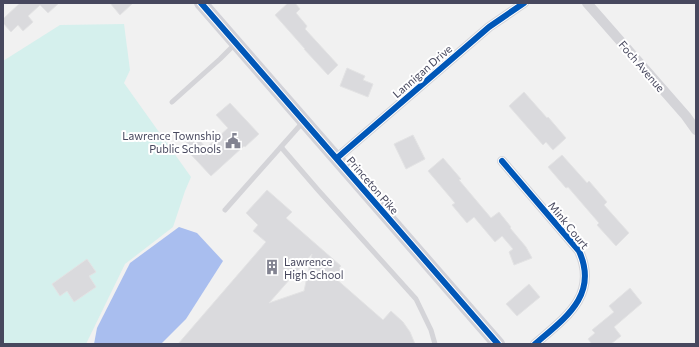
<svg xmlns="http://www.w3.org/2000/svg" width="699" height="347" font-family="Commissioner,sans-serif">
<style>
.green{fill:#d5f0ed}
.water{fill:#a9beef}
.building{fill:#dadadd;stroke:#e3e3e4;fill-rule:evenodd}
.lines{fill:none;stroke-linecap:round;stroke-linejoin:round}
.lane{stroke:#d4d4d8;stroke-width:5}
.street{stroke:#d4d4d8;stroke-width:10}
.secondary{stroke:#d2d2d8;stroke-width:14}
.cycleway-casing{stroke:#fff;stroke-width:8}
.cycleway{stroke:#0057b8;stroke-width:6}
.labels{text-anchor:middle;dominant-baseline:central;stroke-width:4;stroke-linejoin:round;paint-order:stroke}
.street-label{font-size:11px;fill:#47485e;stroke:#fff}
.poi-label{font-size:11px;fill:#47485e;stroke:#fff;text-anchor:end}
</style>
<rect width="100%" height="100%" fill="#f1f1f1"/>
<!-- green -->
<polygon class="green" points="124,24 130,70 124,83 191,177 185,191 173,227 125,264 86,344 3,344 3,61 60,25"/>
<!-- water -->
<polygon class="water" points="179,227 197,233 223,261 186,319 161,344 94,344 97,328 130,263"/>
<!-- building -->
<g class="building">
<polygon points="20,3 59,3 48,13 40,5 28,16 33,22 23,31 18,25 11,32 3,23 3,19"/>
<polygon points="110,3 133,3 120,15"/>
<polygon points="288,3 295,3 300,9 296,13 307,26 305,29 338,65 328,75 304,49 305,49 275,15"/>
<polygon points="347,68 365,76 363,80 373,84 368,97 340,86"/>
<polygon points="524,92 547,118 548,117 566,138 553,150 546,142 543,145 509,106"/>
<polygon points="230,103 259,134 245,147 244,146 211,176 183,146 195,135 206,148 228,128 216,115"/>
<polygon points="413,135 425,159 406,169 394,144"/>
<polygon points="562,155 587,183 589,181 607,202 604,205 629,233 616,246 597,225 599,223 568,187 566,188 548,167"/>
<polygon points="443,158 461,179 459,180 491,218 499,212 511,227 510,228 526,247 532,258 514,265 509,252 513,249 502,236 495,242 474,217 467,223 452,205 455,203 428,171"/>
<path d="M267 190 292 212 286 218 341 266 339 268 342 270 335 278 383 320 391 311 403 322 410 332 415 344H178L266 242 253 231 258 225 246 213ZM312 254 304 291 269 303Z"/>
<polygon points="87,259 96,272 89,276 96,287 74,302 67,291 60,296 52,284"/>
<polygon points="529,284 540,297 517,316 506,304"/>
<polygon points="630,288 642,303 614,327 621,336 611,344 592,344 588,339 595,333 592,330 614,312 609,306"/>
</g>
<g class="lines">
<!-- lane -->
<g class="lane">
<polyline points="172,102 220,59 235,44"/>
<polyline points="281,147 318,190 416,299 431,330 435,344"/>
<polyline points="225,210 303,122"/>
</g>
<!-- street -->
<g class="street">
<polyline points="587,3 686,116 696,130"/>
<polyline points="337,158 489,27 524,3"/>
<path d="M502 161 579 251C599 295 565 318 535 344"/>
</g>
<!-- secondary -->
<polyline class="secondary" points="201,3 498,344"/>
<defs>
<g id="cycleway">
<polyline points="201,3 498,344"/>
<polyline points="337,158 489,27 524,3"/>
<path d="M502 161 579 251C599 295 565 318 535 344"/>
</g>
</defs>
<!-- cycleway casing -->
<use href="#cycleway" class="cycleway-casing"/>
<!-- cycleway -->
<use href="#cycleway" class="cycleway"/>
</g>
<!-- icons -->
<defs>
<symbol id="civic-bare" viewBox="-9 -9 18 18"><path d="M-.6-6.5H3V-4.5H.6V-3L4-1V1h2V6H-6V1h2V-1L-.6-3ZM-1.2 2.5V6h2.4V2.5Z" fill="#828391" stroke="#fff" stroke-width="2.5" paint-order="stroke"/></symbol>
<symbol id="building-bare" viewBox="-9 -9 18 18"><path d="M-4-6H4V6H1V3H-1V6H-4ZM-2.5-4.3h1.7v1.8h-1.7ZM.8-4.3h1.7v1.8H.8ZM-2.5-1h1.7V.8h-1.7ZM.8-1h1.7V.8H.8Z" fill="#828391" stroke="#fff" stroke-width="2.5" paint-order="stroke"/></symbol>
</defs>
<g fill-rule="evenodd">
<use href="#civic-bare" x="222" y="130" width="22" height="22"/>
<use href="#building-bare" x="261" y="256" width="22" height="22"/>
</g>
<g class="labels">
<!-- street labels -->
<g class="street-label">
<text transform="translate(642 66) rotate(49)">Foch Avenue</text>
<text transform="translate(422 71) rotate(-41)">Lannigan Drive</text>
<text transform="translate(373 185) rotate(49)">Princeton Pike</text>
<text transform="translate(569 225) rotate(51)">Mink Court</text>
</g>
<!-- poi labels -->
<g class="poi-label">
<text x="221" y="135">Lawrence Township<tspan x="221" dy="13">Public Schools</tspan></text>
<text x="284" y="261" text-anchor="start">Lawrence<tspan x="284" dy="13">High School</tspan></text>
</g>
</g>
<!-- border -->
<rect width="699" height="347" fill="none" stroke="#47485e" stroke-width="8"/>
</svg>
